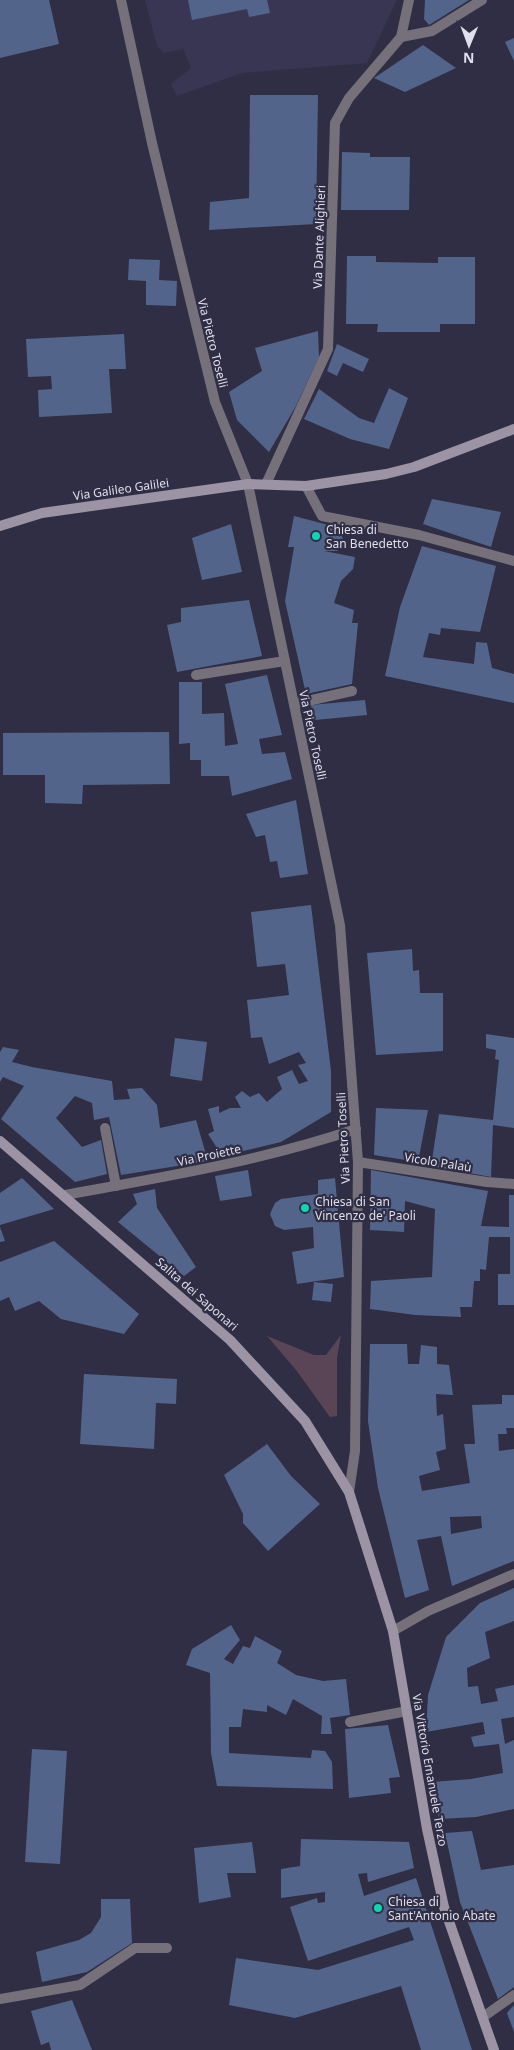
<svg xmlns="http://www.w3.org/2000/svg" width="514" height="2050" font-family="'Noto Sans',sans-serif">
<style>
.built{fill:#393653}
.green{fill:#594556}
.building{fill:#53648a;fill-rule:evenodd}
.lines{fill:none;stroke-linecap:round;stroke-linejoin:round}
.street{stroke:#76707b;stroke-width:10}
.secondary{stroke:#9c93a4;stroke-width:10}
.poi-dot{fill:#0ed5b4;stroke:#302e44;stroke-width:2}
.labels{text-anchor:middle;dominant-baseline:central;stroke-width:4.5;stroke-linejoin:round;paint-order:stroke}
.street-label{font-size:12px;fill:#dfdfed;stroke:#302e44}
.poi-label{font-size:12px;fill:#dfdfed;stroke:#302e44;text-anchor:start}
</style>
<rect width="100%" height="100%" fill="#302e44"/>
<!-- built -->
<polygon class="built" points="145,0 397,0 367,63 242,73 177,96 171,84 191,68 183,49 164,53 157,46"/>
<!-- green -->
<polygon class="green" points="341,1335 337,1358 337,1416 330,1417 296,1370 267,1336 314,1355 326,1355"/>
<!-- building -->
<g class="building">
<polygon points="0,0 49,0 59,44 0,58"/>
<polygon points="188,0 267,0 270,13 249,17 247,9 192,20"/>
<polygon points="425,0 469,0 429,25 424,19"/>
<polygon points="514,38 514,61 505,42"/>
<polygon points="423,45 456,68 405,92 374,78"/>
<polygon points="250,95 318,95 316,224 209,230 210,202 249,198"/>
<polygon points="342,152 370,153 370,157 410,157 409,210 341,210"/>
<polygon points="347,256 376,256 376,262 438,263 438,257 475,257 475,324 440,324 440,332 377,332 378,324 346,324"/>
<polygon points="129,259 160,260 159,280 177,281 176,306 146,305 146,281 128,280"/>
<polygon points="318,331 319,357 296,406 269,452 237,420 229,392 262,371 255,348"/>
<polygon points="124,334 126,369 109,369 112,413 39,417 38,390 52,389 51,376 28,377 26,339"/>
<polygon points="337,344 369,359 363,372 343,363 337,376 327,371"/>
<polygon points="389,388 408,398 389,449 350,439 304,419 319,389 359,418 374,423"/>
<polygon points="432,499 501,512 491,547 423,524"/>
<polygon points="294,516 336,527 341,532 343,540 341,547 337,551 324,551 355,557 353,569 341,581 334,603 354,610 352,623 358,623 352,684 306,694 285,601 294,547 288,547"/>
<polygon points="231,524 242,572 202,580 192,538"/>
<polygon points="422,546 496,566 480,632 441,628 440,635 429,633 423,657 474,664 476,642 487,643 492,668 514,674 514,703 385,676 400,607"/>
<polygon points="249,600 262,656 177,672 167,625 181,622 181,608"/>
<polygon points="267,675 282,735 259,739 262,754 285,752 292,779 232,796 229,776 201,776 201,760 190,760 190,743 179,744 179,682 202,682 202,714 224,713 225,746 238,744 225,684"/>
<polygon points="365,700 367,715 315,720 311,705"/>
<polygon points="169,732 170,784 83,785 82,804 45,803 45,775 3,775 3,733"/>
<polygon points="296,800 308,874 280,878 277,861 270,862 265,835 256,837 246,814"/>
<polygon points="311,905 331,1071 331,1112 281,1142 222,1156 208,1134 214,1131 208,1109 219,1106 219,1113 230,1108 241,1108 235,1097 242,1091 250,1097 259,1093 267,1102 282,1089 277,1077 292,1070 299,1084 308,1081 298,1065 306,1063 299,1052 269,1064 262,1037 251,1038 247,1000 289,995 285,964 257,967 251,912"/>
<polygon points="412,949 413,971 419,970 420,993 443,993 443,1051 376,1055 367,953"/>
<polygon points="486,1034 514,1038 514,1128 493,1125 491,1177 431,1166 439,1114 493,1120 499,1060 495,1059 496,1050 486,1048"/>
<polygon points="175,1038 207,1042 202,1081 170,1076"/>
<polygon points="3,1047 19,1050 12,1062 32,1067 112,1081 114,1100 130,1099 127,1089 142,1088 157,1105 160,1128 196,1120 208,1161 121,1175 109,1117 94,1120 92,1103 75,1096 56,1118 82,1147 101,1140 107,1174 75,1182 1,1119 24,1086 3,1077 0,1082 0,1052"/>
<polygon points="376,1108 428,1110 418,1162 374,1155"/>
<polygon points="248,1170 252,1196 220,1201 215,1176"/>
<polygon points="371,1170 488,1191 481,1226 509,1227 509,1195 514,1195 514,1305 498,1305 498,1274 510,1274 510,1237 489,1237 486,1270 480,1269 480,1281 474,1281 472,1307 460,1307 461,1317 415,1315 370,1309 371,1281 432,1277 435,1209 405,1201 404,1232 370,1230"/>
<polygon points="22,1178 54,1209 0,1225 0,1193"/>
<polygon points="335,1178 344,1277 297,1284 292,1252 314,1248 313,1227 284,1230 275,1226 270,1214 275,1203 281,1199 318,1194 318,1180"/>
<polygon points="155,1189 157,1208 196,1267 184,1276 118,1222 137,1204 133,1194"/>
<polygon points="0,1227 5,1241 0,1242"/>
<polygon points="54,1241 139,1314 124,1334 61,1319 39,1301 15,1311 9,1297 0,1301 0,1262"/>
<polygon points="314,1282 333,1284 331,1302 312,1300"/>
<path d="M370 1344H407L408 1364H419L421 1345 437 1347V1364L449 1365 453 1395 436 1394 437 1416 443 1414 446 1449 436 1452 440 1470 419 1476 422 1491 470 1483 464 1444H475L472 1405 502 1404V1395H514V1428H506L507 1434H498L499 1451 514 1449V1561L452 1586 441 1536 417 1540 429 1590 405 1598 378 1488 368 1421ZM481 1516 482 1528 451 1534 450 1517Z"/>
<polygon points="84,1374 177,1379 176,1404 156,1403 154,1449 80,1444"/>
<polygon points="267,1444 291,1476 320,1504 268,1551 243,1523 243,1514 224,1475"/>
<polygon points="514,1588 514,1621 485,1632 490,1658 467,1668 468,1687 478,1686 481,1704 498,1701 495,1689 514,1685 514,1717 501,1719 505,1744 514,1740 514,1809 476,1817 439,1819 432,1782 471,1779 503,1773 499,1744 474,1747 471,1737 485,1734 483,1722 426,1732 428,1695 446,1637 480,1603"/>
<polygon points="231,1625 240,1640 224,1659 233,1664 243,1646 250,1648 255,1636 282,1651 277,1663 296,1675 323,1681 346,1679 350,1715 330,1718 332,1734 321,1734 322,1716 293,1699 286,1715 267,1705 267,1712 243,1709 241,1727 229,1727 229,1753 311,1758 312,1750 325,1751 332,1762 333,1789 217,1786 211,1753 210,1673 186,1665 192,1649"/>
<polygon points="388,1725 400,1777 389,1778 391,1793 349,1798 345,1729"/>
<polygon points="32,1749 67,1751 60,1864 25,1862"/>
<polygon points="472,1831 481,1870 514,1865 514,1987 498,1999 460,1902 445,1833"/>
<polygon points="301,1839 409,1842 414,1868 368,1882 367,1873 358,1874 364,1896 416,1878 472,2050 421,2050 401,1986 295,2018 229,2005 236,1958 318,1970 414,1940 409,1927 308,1961 290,1907 317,1898 318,1903 325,1902 325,1892 281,1898 281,1869 300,1866"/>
<polygon points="252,1842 256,1873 227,1873 231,1897 199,1903 194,1848"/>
<polygon points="101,1899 130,1899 132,1943 87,1972 42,1982 36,1952 79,1940 91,1933 101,1917"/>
<polygon points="72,2000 92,2050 51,2050 49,2042 41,2045 31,2011"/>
<polygon points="514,2005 514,2032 507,2013"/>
</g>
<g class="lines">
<!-- street -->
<g class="street">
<polyline points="121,0 152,143 215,402 248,484 340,925 358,1162 355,1451 349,1492"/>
<polyline points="401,37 432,31 482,0"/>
<polyline points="266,484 328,349 335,123 349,98 401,37 409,0"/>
<polyline points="306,486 322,516 419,535 514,561"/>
<polyline points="196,675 285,661"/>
<polyline points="294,704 352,691"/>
<polyline points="105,1128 116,1186"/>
<polyline points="358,1162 487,1182 514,1184"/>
<path d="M65 1195C163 1177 261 1161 356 1129"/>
<polyline points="393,1631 428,1611 514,1574"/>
<polyline points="350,1722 407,1711"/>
<polyline points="0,1999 80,1985 135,1948 167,1948"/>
<polyline points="483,2017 514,1995"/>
</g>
<!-- secondary -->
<g class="secondary">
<polyline points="0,526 42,513 248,484 306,486 386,474 414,467 514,429"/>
<polyline points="0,1141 230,1340 305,1421 349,1492 393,1631 427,1829 444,1907 494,2050"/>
</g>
</g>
<!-- markers -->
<g class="poi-dot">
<circle cx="316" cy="536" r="5"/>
<circle cx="305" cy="1208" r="5"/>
<circle cx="378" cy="1908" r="5"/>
</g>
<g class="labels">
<!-- street labels -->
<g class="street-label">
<text transform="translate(319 237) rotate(-88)">Via Dante Alighieri</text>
<text transform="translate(213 343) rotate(76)">Via Pietro Toselli</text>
<text transform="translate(121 489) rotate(-8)">Via Galileo Galilei</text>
<text transform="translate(313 735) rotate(78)">Via Pietro Toselli</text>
<text transform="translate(343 1138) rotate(-93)">Via Pietro Toselli</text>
<text transform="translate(209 1155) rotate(-12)">Via Proiette</text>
<text transform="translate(438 1162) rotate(9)">Vicolo Palaù</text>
<text transform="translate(197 1294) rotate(41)">Salita dei Saponari</text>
<text transform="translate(430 1770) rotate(80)">Via Vittorio Emanuele Terzo</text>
</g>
<!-- poi labels -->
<g class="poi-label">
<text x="326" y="529">Chiesa di<tspan x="326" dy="14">San Benedetto</tspan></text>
<text x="315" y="1201">Chiesa di San<tspan x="315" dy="14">Vincenzo de' Paoli</tspan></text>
<text x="388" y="1901">Chiesa di<tspan x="388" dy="14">Sant'Antonio Abate</tspan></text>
</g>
</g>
<!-- north arrow -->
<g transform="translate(469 45) rotate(181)" stroke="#302e44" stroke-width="4" paint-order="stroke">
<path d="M0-4L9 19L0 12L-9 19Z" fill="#dfdfed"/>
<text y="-8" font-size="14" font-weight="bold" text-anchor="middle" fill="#dfdfed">N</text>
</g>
</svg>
